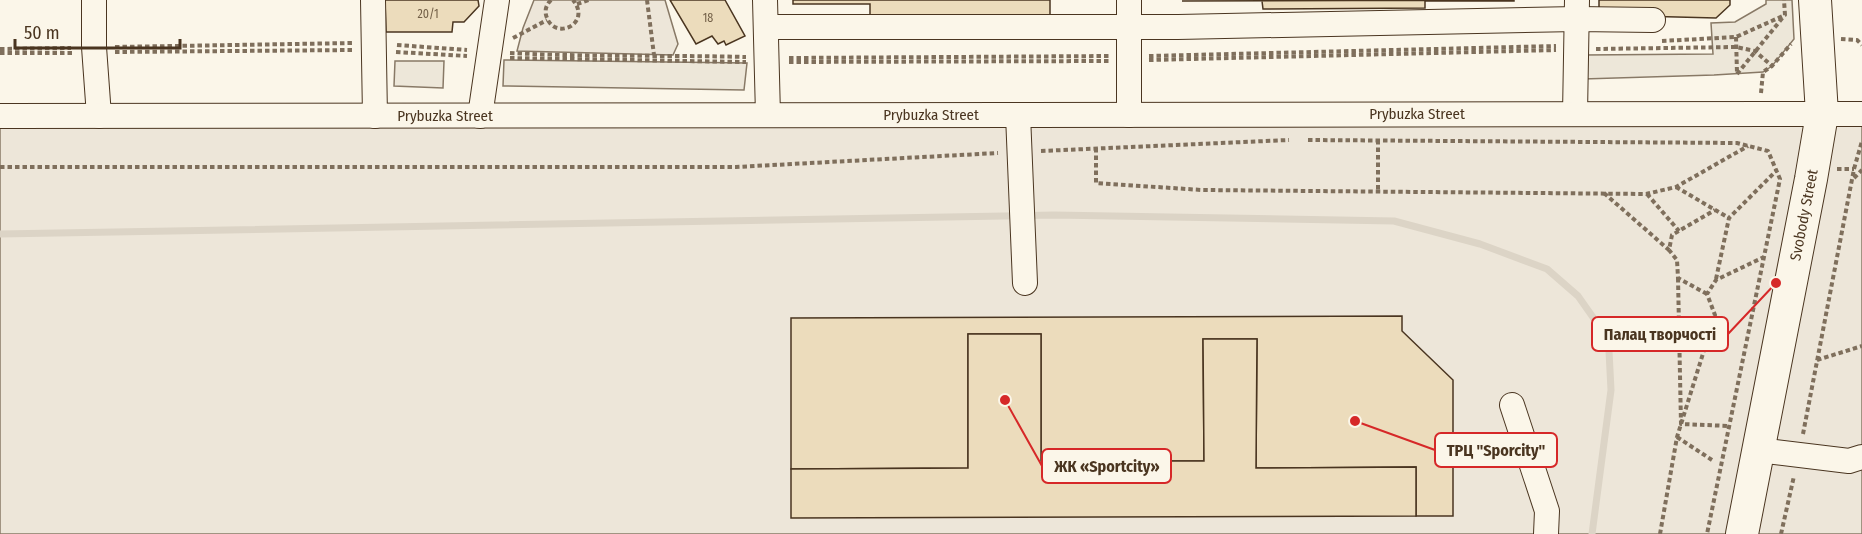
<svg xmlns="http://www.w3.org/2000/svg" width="1862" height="534" font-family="'Fira Sans Condensed',sans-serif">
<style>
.green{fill:#ede6d9;stroke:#887966;stroke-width:1.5}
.parking{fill:#ede7d9;stroke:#887966;stroke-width:1.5}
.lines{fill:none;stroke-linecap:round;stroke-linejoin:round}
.stream{stroke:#dcd4c6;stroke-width:7}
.building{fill:#ecdcbc;stroke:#4a3520;stroke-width:1.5}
.minor-casing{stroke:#4a3520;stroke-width:26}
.major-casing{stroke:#4a3520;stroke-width:34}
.path{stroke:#7f6f5c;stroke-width:4;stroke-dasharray:4.5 3;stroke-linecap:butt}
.minor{stroke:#fbf6e9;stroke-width:24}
.major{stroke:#fbf6e9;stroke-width:32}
.labels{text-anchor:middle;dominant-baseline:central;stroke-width:4.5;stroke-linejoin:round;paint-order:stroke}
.number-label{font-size:12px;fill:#725f47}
.street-label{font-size:15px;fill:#4a3520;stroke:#fbf6e9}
.leader{fill:none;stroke:#d62828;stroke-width:2}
.callout-dot{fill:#d62828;stroke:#fbf6e9;stroke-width:2}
.callout{fill:#fbf6e9;stroke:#d62828;stroke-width:2}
.callout-label{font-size:16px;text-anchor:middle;font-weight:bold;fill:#4a3520}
</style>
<rect width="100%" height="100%" fill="#fbf6e9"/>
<!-- green -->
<g class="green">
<polygon points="534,0 665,0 678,44 673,55 517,51 523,28"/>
<polygon points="1810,124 1732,534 0,534 0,127"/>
<polygon points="1831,124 1862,124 1862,534 1752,534"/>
</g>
<!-- parking -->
<g class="parking">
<polygon points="1766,0 1792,0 1794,39 1772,66 1763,72 1714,75 1583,79 1583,55 1713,54 1711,23 1735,22 1766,4"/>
<polygon points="504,60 747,63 744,90 503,86"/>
<polygon points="395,61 444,61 443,88 394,86"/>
</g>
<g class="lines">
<!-- stream -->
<polyline class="stream" points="0,234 1054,215 1394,221 1480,244 1547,269 1578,296 1597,323 1609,351 1611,390 1592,534"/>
</g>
<!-- building -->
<g class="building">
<polygon points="385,0 478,0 479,6 464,22 453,22 452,32 386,32"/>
<polygon points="670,0 725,0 745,36 726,45 724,41 718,44 712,36 696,44"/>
<polygon points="793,0 1050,0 1050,15 870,17 870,4 793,4"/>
<polygon points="1514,0 1514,1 1425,1 1425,8 1263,9 1262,1 1182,1"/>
<polygon points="1599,0 1730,0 1730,5 1716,18 1599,15"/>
<polygon points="1402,316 1402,331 1453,380 1453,516 1416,516 1416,467 1256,468 1257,339 1203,339 1204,461 1041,461 1041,334 968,334 968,468 791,469 791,318"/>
<polygon points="968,334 1041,334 1041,461 1204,461 1203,339 1257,339 1256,468 1416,467 1416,516 791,518 791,469 968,468"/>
</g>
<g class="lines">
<defs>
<g id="minor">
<polyline points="94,0 94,47 99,116"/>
<polyline points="373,0 375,116"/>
<polyline points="765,0 768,115"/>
<polyline points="766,27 1178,27 1577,19 1653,20"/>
<polyline points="1575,114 1577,0"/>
<polyline points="1018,115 1025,283"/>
<polyline points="1129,115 1129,0"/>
<polyline points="0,116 1862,114"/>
<polyline points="480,116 497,0"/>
<polyline points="1512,405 1547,511 1546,534"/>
<polyline points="1758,450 1849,461 1862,457"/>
</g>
<polyline id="major" points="1742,534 1811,179 1822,114 1815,0"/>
</defs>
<!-- minor casing -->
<use href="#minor" class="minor-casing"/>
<!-- major casing -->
<use href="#major" class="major-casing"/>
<!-- path -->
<g class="path">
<path d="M551 0C546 5 544 11 547 18 556 41 592 23 573 0"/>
<polyline points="647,0 654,55"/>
<polyline points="577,4 589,0"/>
<polyline points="1736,37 1737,73"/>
<polyline points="513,38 547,20"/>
<polyline points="1841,39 1857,40 1862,45"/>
<polyline points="1662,41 1736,37 1785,15 1784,0"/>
<polyline points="397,45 467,50"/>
<polyline points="115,47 353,43"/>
<polyline points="0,49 71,48"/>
<polyline points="1596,49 1736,47 1755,51 1772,66"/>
<polyline points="115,52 353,50"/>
<polyline points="396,52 467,56"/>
<polyline points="0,53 74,53"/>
<path d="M510 53C589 57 667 55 746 57"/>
<polyline points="1149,56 1556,46"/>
<polyline points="510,58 746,62"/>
<polyline points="789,58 1109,56"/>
<polyline points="1149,60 1556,50"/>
<polyline points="789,62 1109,61"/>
<polyline points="1737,74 1784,16"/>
<polyline points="1761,93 1763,72 1772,66 1791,44"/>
<polyline points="1308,140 1737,143 1768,151 1780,179 1707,534"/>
<polyline points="1378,140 1378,191"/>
<polyline points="1096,148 1096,183 1202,190 1646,194 1676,187 1748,146"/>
<polyline points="1041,151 1289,140"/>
<polyline points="0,167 736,167 998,153"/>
<polyline points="1837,169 1854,169"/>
<polyline points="1854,178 1862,170"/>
<polyline points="1676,187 1729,218"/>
<polyline points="1604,193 1669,250"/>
<polyline points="1647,194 1679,231"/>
<polyline points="1678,278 1681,424 1729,426"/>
<polyline points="1716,279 1729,218 1777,170"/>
<polyline points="1707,294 1678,278 1677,260 1669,250 1672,235 1715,210"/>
<polyline points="1817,360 1862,346"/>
<polyline points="1803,434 1854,169 1862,141"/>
<polyline points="1677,437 1712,460"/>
<polyline points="1660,534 1677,437 1715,315 1707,294 1716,280 1764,257"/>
<polyline points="1781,534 1794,476"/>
</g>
<!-- minor -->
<use href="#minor" class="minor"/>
<!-- major -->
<use href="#major" class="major"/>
</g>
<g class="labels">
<!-- number labels -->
<g class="number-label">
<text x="428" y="14">20/1</text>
<text x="708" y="18">18</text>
</g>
<!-- street labels -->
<g class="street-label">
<text x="1417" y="114">Prybuzka Street</text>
<text x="931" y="115">Prybuzka Street</text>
<text x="445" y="116">Prybuzka Street</text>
<text transform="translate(1804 215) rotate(-79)">Svobody Street</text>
</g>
</g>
<!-- callouts -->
<path class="leader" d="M1776 283L1728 334M1355 421L1435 450M1005 400L1042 466"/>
<g class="callout-dot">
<circle cx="1776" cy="283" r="6"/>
<circle cx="1355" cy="421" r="6"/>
<circle cx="1005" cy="400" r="6"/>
</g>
<g class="callout">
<rect x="1592" y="317" width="136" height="34" rx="6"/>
<rect x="1435" y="433" width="122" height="34" rx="6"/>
<rect x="1042" y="449" width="129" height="34" rx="6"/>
</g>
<g class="callout-label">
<text x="1660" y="340">Палац творчості</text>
<text x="1496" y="456">ТРЦ "Sporcity"</text>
<text x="1107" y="472">ЖК «Sportcity»</text>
</g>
<!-- scale -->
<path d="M15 39v9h165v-9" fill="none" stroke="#4a3520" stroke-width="3"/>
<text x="24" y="39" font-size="18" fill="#4a3520" stroke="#fbf6e9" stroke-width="4.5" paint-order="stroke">50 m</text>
</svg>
